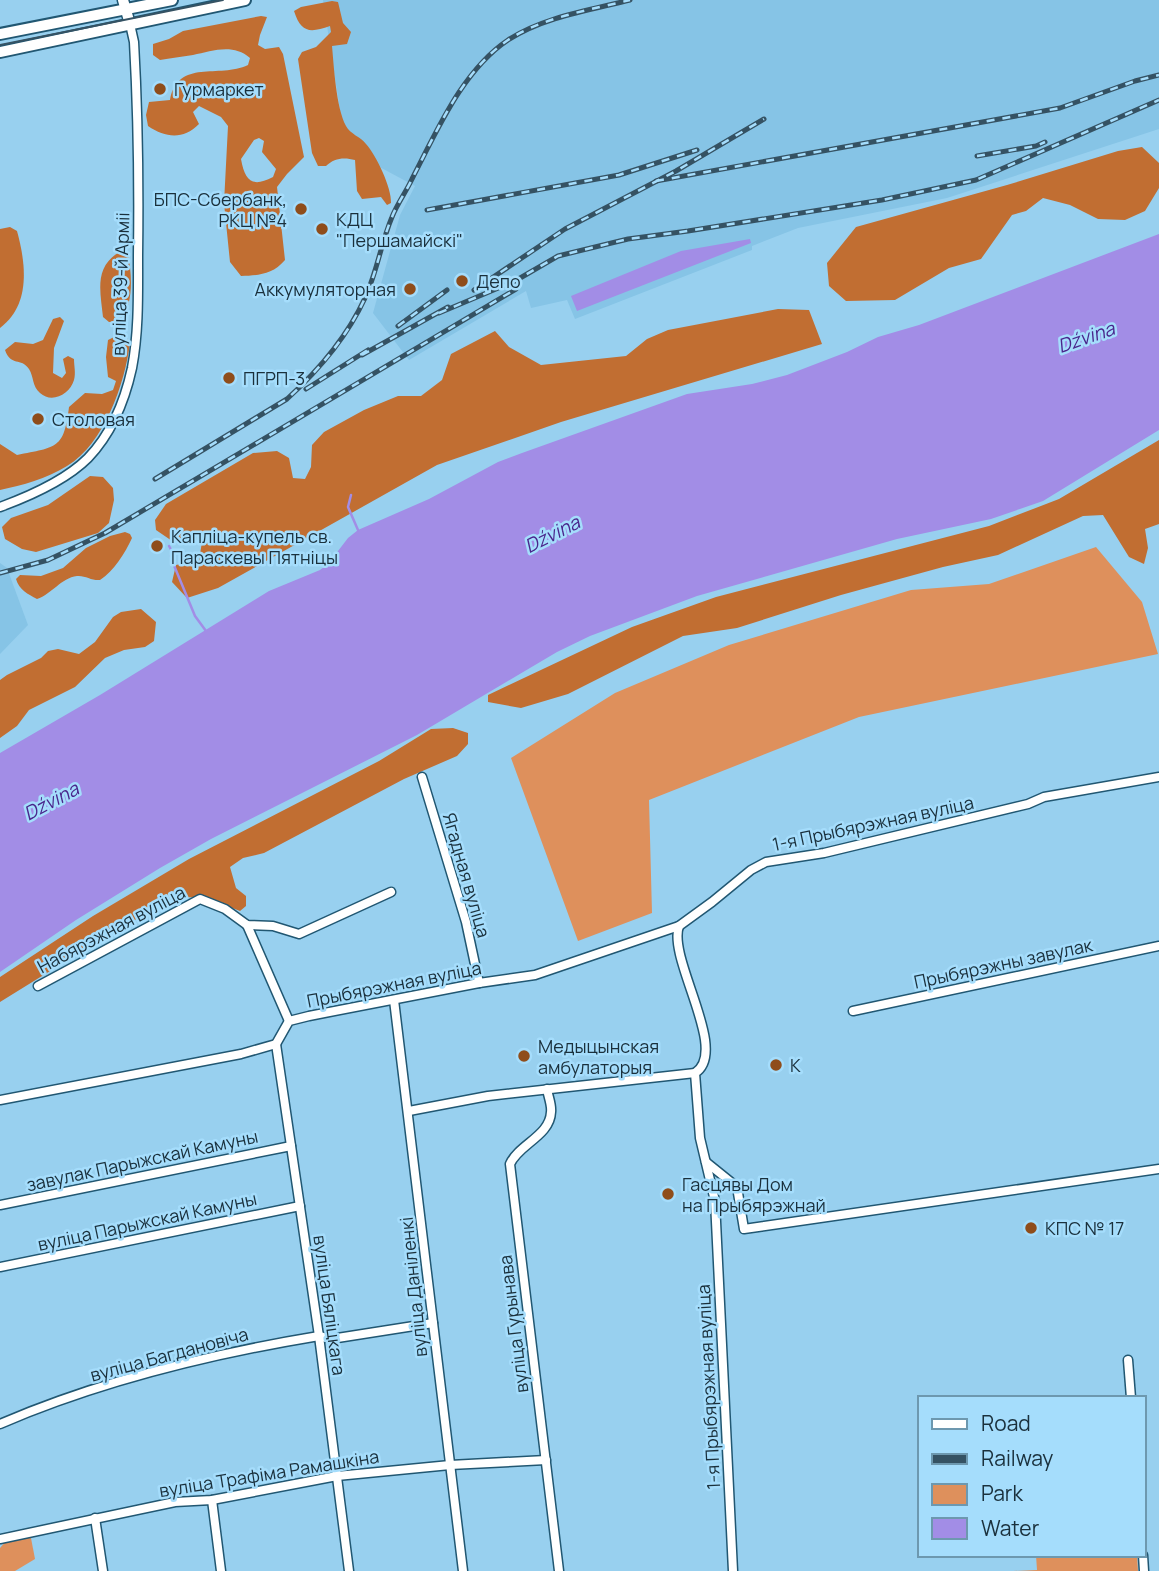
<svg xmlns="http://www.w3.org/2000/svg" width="1159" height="1571" font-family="Manrope,sans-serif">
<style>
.built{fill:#86c4e6}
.green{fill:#de905c}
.forest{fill:#c16e32;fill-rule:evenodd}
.water{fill:#a28de6}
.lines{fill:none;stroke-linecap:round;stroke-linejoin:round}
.stream{stroke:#a28de6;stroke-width:2.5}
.minor-casing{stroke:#215772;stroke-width:11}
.tertiary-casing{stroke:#215772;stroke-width:13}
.secondary-casing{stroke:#215772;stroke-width:14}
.minor{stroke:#fff;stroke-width:8}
.tertiary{stroke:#fff;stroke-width:10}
.secondary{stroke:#fff;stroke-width:10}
.tram{stroke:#355263;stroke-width:2}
.rail-casing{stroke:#355263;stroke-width:5}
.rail{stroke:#a5ddfc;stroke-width:2.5;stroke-dasharray:8;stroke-linecap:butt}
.poi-dot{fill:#8f4d1b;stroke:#a5ddfc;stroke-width:2.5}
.labels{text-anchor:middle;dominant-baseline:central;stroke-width:5;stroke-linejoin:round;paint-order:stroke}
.poi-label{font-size:18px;fill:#1a303c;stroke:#a5ddfc;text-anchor:start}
.street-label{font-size:18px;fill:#1a303c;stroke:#a5ddfc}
.water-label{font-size:19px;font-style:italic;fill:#4a268c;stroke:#a5ddfc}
</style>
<rect width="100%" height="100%" fill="#98d0ef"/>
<!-- built -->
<g class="built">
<polygon points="323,0 1159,0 1159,129 947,198 798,228 752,246 752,250 575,319 567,300 531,308 526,291 409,360 373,313 400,215 415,186 346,149"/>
<polygon points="0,563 7,568 28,625 0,654"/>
</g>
<!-- green -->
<g class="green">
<polygon points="1096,547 1142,602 1158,654 859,717 649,800 652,913 578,941 511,758 615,693 729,645 911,590 989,584"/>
<polygon points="26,1534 31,1538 35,1559 15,1571 0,1571 0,1548 6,1541"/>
<polygon points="1036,1555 1137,1555 1138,1571 1013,1571 1037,1570"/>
</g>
<!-- forest -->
<g class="forest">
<path d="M332 1 338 2 343 23 351 32 347 44 332 46C334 67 336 107 346 126 350 134 361 137 366 144 376 155 392 188 391 203L387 205 381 197 362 199 357 191 355 160C344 157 334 158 326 166H318L312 153 298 59 302 52 316 47 331 32 330 26C310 33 301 33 294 11L301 7Z"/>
<path d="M261 16 267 17 260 35 258 45 265 49 279 47 283 54 304 157 287 174 277 187 285 260C272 275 259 275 241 276L230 262 224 203 228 126 221 117 199 106 193 112 199 124C183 140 166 138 148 126L146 115 149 102 170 100C178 58 219 79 248 65L250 58C233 43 212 51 193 55 182 57 170 58 160 60L153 55V44L169 39 183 31ZM259 138 264 141 262 152 276 169 273 177C252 188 245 181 241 159L254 140Z"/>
<polygon points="1142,147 1159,163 1159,188 1145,211 1125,220 1098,219 1070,205 1043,198 1026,211 1012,215 981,259 949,268 895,300 846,301 829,286 827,263 856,227 1007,185 1118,151"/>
<path d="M10 227 17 231C26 264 31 305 0 328V229Z"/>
<path d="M121 251 128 254C132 276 134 303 120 322H109L103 317C100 290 94 266 121 251Z"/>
<polygon points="778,309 809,310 822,344 561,422 437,465 218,588 187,598 172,582 176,565 199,560 202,542 195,539 175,543 156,530 155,520 166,504 253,453 277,451 289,458 293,478 305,479 311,467 312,445 324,432 364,410 398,396 421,396 442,380 451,354 495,331 509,347 541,365 626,356 647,339 668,330"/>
<path d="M60 317 64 321 54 348 53 373 62 378 66 373 63 359 68 356 74 359C74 366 76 373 74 380 70 394 52 404 40 393 32 386 34 377 29 369 21 357 11 367 5 350L15 342 33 344 43 340 53 319Z"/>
<path d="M114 337H126L130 343C125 383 104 444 67 466 46 479 23 485 0 490V444L17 455C57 447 64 449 69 407L85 393 102 394 113 390 116 381 108 377 106 357 108 340Z"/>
<polygon points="1159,440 1159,524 1145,529 1148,548 1144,564 1129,557 1103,515 1083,516 998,555 943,567 841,595 737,628 683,636 568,694 521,708 488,702 488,695 632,627 716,597 989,526 1059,499"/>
<polygon points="90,476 103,477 113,488 114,500 109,523 98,533 36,552 22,549 5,539 2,527 11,518 48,505"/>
<path d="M125 532 130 534 132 538C125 553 114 571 100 580 92 581 85 575 77 576 61 578 52 594 37 599 28 594 19 590 16 579L20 575 41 576 63 568 86 548 110 536Z"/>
<polygon points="141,609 156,622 154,641 145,647 124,650 105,658 75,687 29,710 17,726 0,738 0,680 7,675 41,658 48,651 58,649 79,654 95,642 113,617 121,612"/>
<polygon points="453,728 468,733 468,744 457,756 404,779 264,853 243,858 230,867 236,888 246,896 246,906 240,911 207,898 184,897 126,924 0,1002 0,977 93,916 189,859 379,761 431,729"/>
</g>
<!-- water -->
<g class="water">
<polygon points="1159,234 1159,430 1043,501 991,519 897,539 697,596 590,636 557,652 417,735 211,839 160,868 76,920 0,972 0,753 100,695 269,591 320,570 328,564 348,538 358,530 429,499 498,462 522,453 687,394 752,384 787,375 847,352 878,337 919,325"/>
<polygon points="750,239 751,243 577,311 571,296 681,251"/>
</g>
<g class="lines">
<!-- stream -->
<g class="stream">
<polyline points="351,495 348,507 358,530"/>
<polyline points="169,546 173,553 171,556"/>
<polyline points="173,563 195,616 206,631"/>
</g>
<defs>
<g id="minor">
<path d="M0 507C30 496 65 481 88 458 111 434 125 400 132 368 139 331 138 293 138 256 139 184 138 113 134 42L130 24"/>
<polyline points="422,777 466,922 479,983"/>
<polyline points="247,925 289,1021"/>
<path d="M679 926C667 959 730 1051 695 1073L700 1138 715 1201 733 1571"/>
<polyline points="38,986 200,899 225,909 247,925 273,926 299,934 391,892"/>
<polyline points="394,1000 463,1571"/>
<polyline points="853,1011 1159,946"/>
<polyline points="276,1044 319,1336 349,1571"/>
<path d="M547 1089C548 1096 552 1105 551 1112 550 1136 519 1144 510 1164L559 1571"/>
<polyline points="0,1100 241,1054 276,1044 289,1021 309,1016 479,983 535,975 679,926 712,902 751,870 766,862 824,853 1028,804 1044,797 1159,777"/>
<polyline points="409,1111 488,1096 695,1073"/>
<polyline points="706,1162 737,1187 744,1229 1159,1169"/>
<polyline points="0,1205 291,1146"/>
<polyline points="0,1267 300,1206"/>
<polyline points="1128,1360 1131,1398"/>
<path d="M0 1424C102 1380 210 1354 319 1336L331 1339 433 1323"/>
<polyline points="212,1500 221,1571"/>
<polyline points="95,1518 103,1571"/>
<polyline points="0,1539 175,1502 212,1500 337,1476 450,1465 546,1460"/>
<polyline points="1143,1555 1144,1571"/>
</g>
<polyline id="tertiary" points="123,0 130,24"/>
<g id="secondary">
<polyline points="0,34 172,0"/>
<polyline points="0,52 245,0"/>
</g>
</defs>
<!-- minor casing -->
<use href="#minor" class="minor-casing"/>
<!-- tertiary casing -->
<use href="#tertiary" class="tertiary-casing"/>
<!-- secondary casing -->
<use href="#secondary" class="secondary-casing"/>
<!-- minor -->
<use href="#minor" class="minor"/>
<!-- tertiary -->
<use href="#tertiary" class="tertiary"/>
<!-- secondary -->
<use href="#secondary" class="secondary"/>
<!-- tram -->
<polyline class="tram" points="0,45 223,0"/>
<defs>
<g id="rail">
<polyline points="977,156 1036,146 1045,142"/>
<polyline points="656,181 1060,108 1135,81 1159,75"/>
<polyline points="427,210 619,175 697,150"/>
<polyline points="474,290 565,229 676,171 764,119"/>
<polyline points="439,313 515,281 558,256 628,239 688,231 882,200 976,180 1159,100"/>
<polyline points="398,326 447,290"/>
<polyline points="362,355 448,307"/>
<polyline points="306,389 368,350"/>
<path d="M155 479 287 399C319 370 347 337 365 298 377 272 381 243 392 217 397 204 406 192 412 179 437 131 462 71 508 40 543 17 590 10 630 0"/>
<polyline points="0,573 48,560 105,533 516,289"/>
</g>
</defs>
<!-- rail casing -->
<use href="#rail" class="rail-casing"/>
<!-- rail -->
<use href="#rail" class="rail"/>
</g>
<!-- markers -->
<g class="poi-dot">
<circle cx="160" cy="89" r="7"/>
<circle cx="301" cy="209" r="7"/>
<circle cx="322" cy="229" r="7"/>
<circle cx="462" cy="281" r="7"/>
<circle cx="410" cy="289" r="7"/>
<circle cx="229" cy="378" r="7"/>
<circle cx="38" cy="419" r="7"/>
<circle cx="157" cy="546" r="7"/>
<circle cx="524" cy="1056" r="7"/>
<circle cx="776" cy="1065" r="7"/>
<circle cx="668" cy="1194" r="7"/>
<circle cx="1031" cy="1228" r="7"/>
</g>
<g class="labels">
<!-- poi labels -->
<g class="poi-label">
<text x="174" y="89">Гурмаркет</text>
<text x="287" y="199" text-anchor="end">БПС-Сбербанк,<tspan x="287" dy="21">РКЦ №4</tspan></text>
<text x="336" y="219">КДЦ<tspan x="336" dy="21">"Першамайскі"</tspan></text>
<text x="476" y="281">Депо</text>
<text x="396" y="289" text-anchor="end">Аккумуляторная</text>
<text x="243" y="378">ПГРП-3</text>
<text x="52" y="419">Столовая</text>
<text x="171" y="536">Капліца-купель св.<tspan x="171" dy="21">Параскевы Пятніцы</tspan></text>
<text x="538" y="1046">Медыцынская<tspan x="538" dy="21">амбулаторыя</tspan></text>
<text x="790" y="1065">К</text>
<text x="682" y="1184">Гасцявы Дом<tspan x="682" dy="21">на Прыбярэжнай</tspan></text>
<text x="1045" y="1228">КПС № 17</text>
</g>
<!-- street labels -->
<g class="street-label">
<text transform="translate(120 284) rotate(-88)">вуліца 39-й Арміі</text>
<text transform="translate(873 823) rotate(-12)">1-я Прыбярэжная вуліца</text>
<text transform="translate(467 875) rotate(74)">Ягадная вуліца</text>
<text transform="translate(111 929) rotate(-28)">Набярэжная вуліца</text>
<text transform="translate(1003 963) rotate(-12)">Прыбярэжны завулак</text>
<text transform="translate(394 984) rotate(-11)">Прыбярэжная вуліца</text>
<text transform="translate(142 1160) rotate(-12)">завулак Парыжскай Камуны</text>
<text transform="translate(147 1221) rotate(-12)">вуліца Парыжскай Камуны</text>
<text transform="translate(413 1287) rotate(-96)">вуліца Даніленкі</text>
<text transform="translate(330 1305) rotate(82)">вуліца Бяліцкага</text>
<text transform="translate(513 1324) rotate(-97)">вуліца Гурынава</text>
<text transform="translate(169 1354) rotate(-15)">вуліца Багдановіча</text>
<text transform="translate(708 1387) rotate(-93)">1-я Прыбярэжная вуліца</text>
<text transform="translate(269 1473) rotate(-9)">вуліца Трафіма Рамашкіна</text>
</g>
<!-- water labels -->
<g class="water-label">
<text transform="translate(1086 337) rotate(-19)">Dźvina</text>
<text transform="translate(552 534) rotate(-27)">Dźvina</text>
<text transform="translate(51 801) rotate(-28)">Dźvina</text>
</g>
</g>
<!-- legend -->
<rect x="918" y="1396" width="228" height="161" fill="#a5ddfc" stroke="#6d98af" stroke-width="2"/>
<rect x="932" y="1419" width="35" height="10" fill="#ffffff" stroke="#6d98af" stroke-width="2"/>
<text x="981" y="1431" font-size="21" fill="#1a303c">Road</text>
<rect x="932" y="1454" width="35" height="10" fill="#355263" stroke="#6d98af" stroke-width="2"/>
<text x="981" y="1466" font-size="21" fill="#1a303c">Railway</text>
<rect x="932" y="1484" width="35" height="21" fill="#de905c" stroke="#6d98af" stroke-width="2"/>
<text x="981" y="1501" font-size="21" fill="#1a303c">Park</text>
<rect x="932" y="1518" width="35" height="21" fill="#a28de6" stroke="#6d98af" stroke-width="2"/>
<text x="981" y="1536" font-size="21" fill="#1a303c">Water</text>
</svg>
